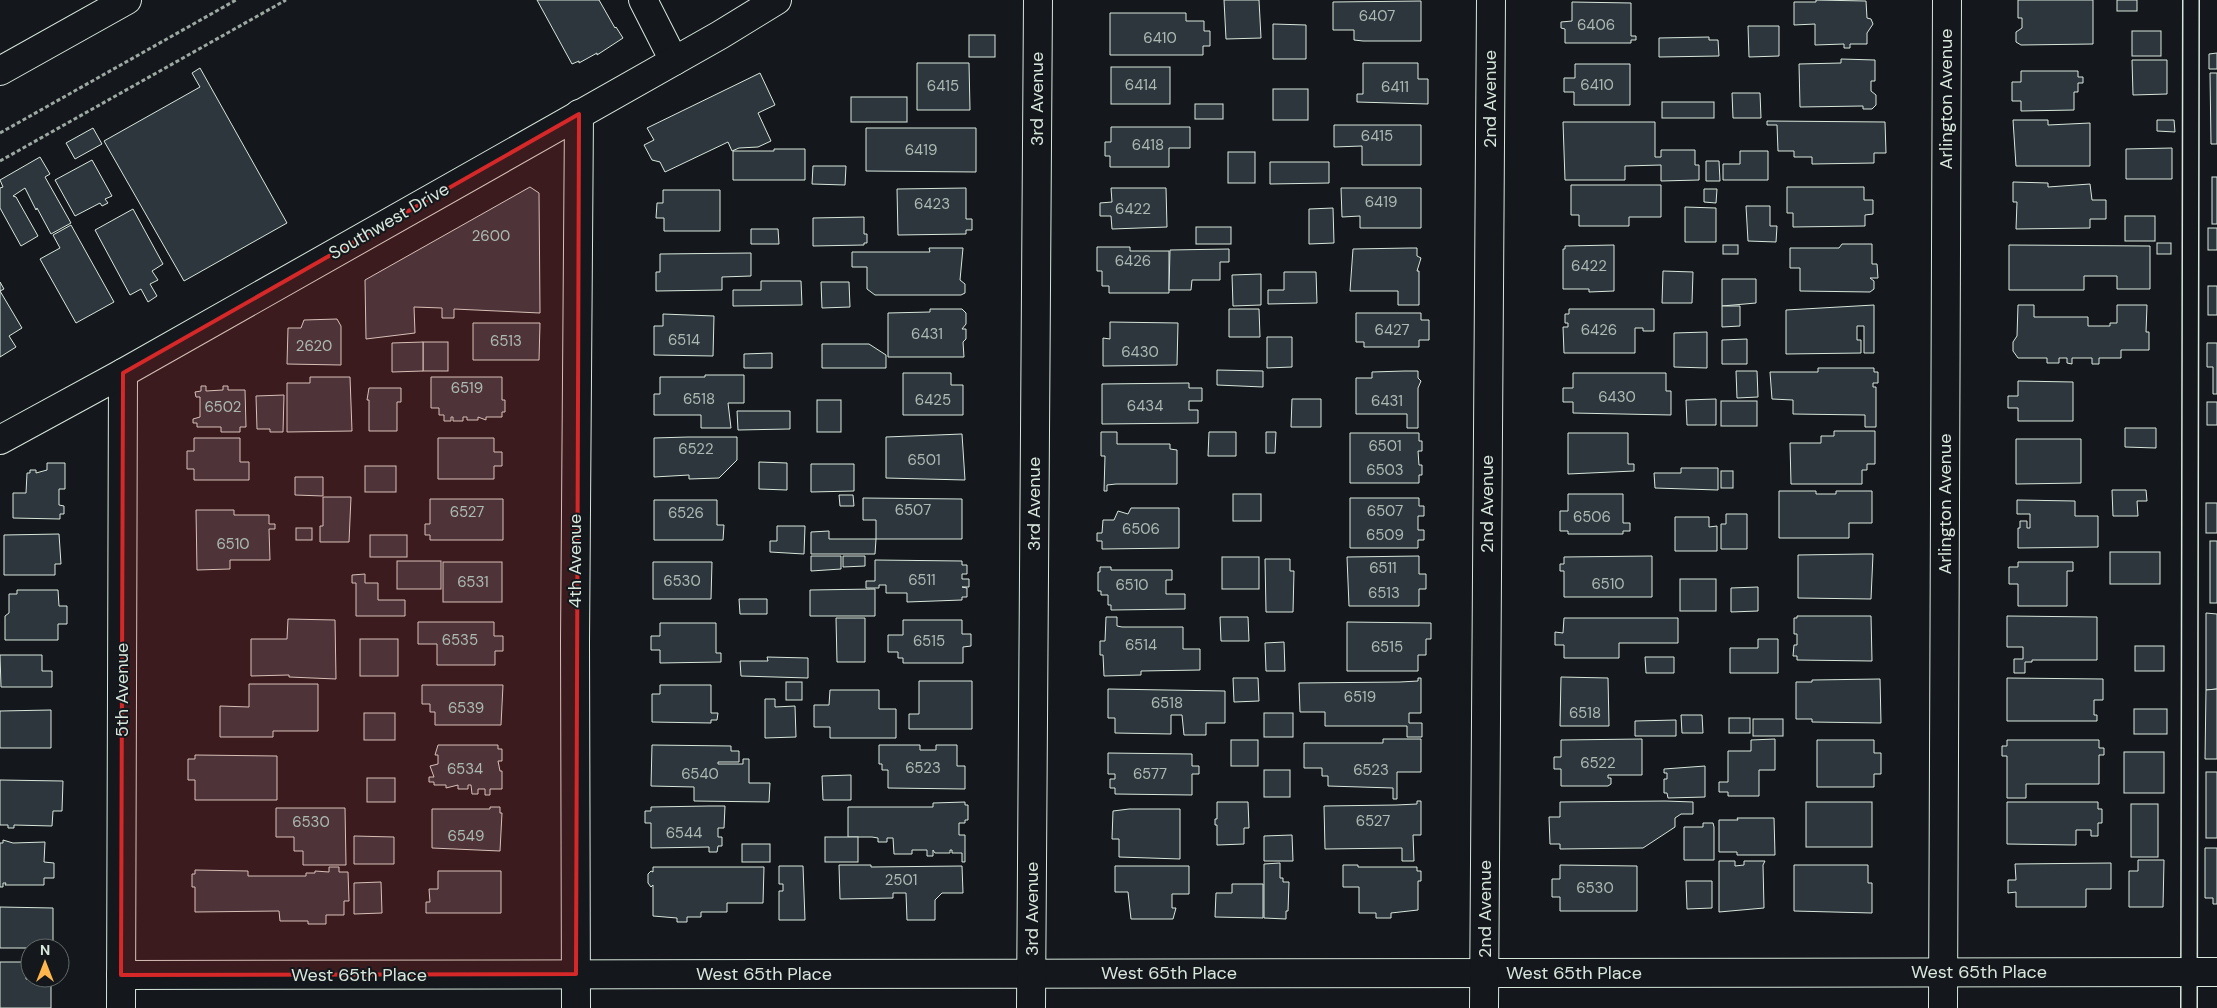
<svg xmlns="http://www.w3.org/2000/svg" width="2217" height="1008" font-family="'DM Sans',sans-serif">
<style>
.building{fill:#2c363c;stroke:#d8e6dc}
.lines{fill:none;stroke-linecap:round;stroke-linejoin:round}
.service-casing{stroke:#d8e6dc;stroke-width:18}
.minor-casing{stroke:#d8e6dc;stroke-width:30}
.tertiary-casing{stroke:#d8e6dc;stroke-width:30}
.path{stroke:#9da8a2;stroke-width:3;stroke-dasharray:4 2.5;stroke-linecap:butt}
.service{stroke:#14181c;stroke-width:15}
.minor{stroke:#14181c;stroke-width:28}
.tertiary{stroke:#14181c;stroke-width:28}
.marked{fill:#d62828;fill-opacity:0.2;stroke:#d62828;stroke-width:4;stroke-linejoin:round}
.labels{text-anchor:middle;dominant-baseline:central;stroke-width:4;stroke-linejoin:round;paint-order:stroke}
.number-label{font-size:15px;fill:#adbab4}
.street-label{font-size:18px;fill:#d8e6dc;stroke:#14181c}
</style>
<rect width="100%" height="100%" fill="#14181c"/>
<!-- building -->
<g class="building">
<polygon points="537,0 599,0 615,28 616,27 623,38 597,55 597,53 579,63 579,61 572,64"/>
<polygon points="1224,0 1259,0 1261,38 1226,39"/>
<polygon points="1816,0 1866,1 1867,18 1871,19 1873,24 1867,33 1867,44 1850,44 1850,48 1844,48 1844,44 1815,45 1815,24 1794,25 1794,2 1816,2"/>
<polygon points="2018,0 2093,0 2093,44 2021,45 2016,42 2016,32 2022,28 2022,18 2018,18"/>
<rect x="2117" y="0" width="20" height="11"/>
<polygon points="1421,1 1421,41 1363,41 1354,40 1354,30 1333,30 1333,2"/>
<polygon points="1572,2 1631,3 1631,36 1636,36 1636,40 1631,40 1631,43 1565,43 1565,29 1561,28 1561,22 1572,21"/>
<polygon points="1110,13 1186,13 1186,21 1204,21 1204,31 1210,31 1210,46 1203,46 1203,55 1110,55"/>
<polygon points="1273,24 1306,25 1306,59 1273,59"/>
<polygon points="1748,26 1779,26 1779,56 1749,57"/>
<rect x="2132" y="31" width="29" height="25"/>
<rect x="969" y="35" width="26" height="22"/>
<polygon points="1709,37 1709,40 1718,40 1719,56 1659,57 1659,38"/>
<polygon points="2217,53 2217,69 2209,69 2209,54"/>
<polygon points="1841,59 1875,60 1875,81 1871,81 1871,91 1876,95 1876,105 1872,109 1863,109 1863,106 1800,107 1799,64 1841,63"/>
<polygon points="2132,60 2167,60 2167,94 2133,95"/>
<polygon points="917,63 969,63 970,110 917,110"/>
<polygon points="1363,63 1418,63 1418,79 1428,79 1428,104 1357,102 1357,94 1363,94"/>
<polygon points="1575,64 1630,64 1630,105 1574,105 1574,92 1564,92 1564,78 1575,78"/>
<rect x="1111" y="67" width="59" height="37"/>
<polygon points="200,68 287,223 184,281 104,141 200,87 192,73"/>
<polygon points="2021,71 2078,71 2078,77 2083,77 2083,83 2078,83 2078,92 2074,92 2074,110 2021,111 2021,101 2012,101 2012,82 2021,82"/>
<polygon points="760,73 775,105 758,113 771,141 758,147 739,148 732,151 728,142 665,172 660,162 652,160 644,145 654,140 647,128"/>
<polygon points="2210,73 2217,73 2217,144 2211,144"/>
<rect x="1273" y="89" width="35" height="31"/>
<polygon points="1732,93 1760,93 1761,118 1733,118"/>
<rect x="851" y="97" width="56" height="25"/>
<rect x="1662" y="102" width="52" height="16"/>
<rect x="1195" y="104" width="28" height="15"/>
<polygon points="2013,120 2048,120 2048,125 2090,123 2090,166 2016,166"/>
<polygon points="2157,120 2174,120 2175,132 2157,131"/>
<polygon points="1767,121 1885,122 1886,153 1874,153 1874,163 1812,164 1812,157 1794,157 1794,151 1778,151 1777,125 1767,125"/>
<polygon points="1563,122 1655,122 1655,157 1661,157 1661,150 1695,150 1695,165 1699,165 1699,180 1661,181 1661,165 1625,166 1625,180 1565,180"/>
<polygon points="1334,125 1421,125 1421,165 1362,165 1362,146 1334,147"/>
<polygon points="1111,127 1190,127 1190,148 1169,148 1169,167 1110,167 1110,156 1105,156 1105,142 1111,142"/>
<polygon points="93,128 102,144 75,159 66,143"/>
<polygon points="866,128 976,128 976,172 866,171"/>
<polygon points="2172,148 2172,179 2126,179 2126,149"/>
<polygon points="774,149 805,149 805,180 733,180 733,151 774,151"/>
<polygon points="1740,151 1768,151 1768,180 1723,180 1723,164 1740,164"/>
<rect x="1228" y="152" width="27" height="31"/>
<polygon points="40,157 50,174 45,177 71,223 51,234 37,208 36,210 25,188 13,196 16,197 38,236 21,246 0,208 0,188 3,187 0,180"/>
<polygon points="92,160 112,196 105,199 108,203 102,206 100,203 75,216 55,180"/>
<polygon points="1706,161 1719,161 1720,181 1706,181"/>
<polygon points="1270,162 1329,162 1329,183 1270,184"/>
<polygon points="813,166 846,166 845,185 812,184"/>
<rect x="2212" y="177" width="5" height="47"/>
<polygon points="2013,182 2048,183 2048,187 2090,184 2092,200 2106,200 2106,219 2090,219 2090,228 2016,229 2017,202 2013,202"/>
<polygon points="1571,185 1661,185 1661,217 1629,217 1629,226 1579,226 1579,215 1571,215"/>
<polygon points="530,187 539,193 540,313 454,309 454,318 442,318 442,308 414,307 415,333 366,339 365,280"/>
<polygon points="1787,187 1864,187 1864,200 1873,200 1873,214 1865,215 1865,226 1793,227 1793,213 1787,213"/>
<polygon points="966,188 966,219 972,219 972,230 966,230 966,234 898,235 897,189"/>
<polygon points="1111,188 1166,188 1167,227 1112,229 1111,216 1100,216 1100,203 1112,202"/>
<polygon points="1341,188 1421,188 1421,228 1360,228 1360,216 1342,217"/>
<polygon points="1704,189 1717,189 1716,203 1704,202"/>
<polygon points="663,190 720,190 720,231 664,231 664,218 656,218 657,203 663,203"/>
<polygon points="1746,206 1770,206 1770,226 1777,226 1776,242 1748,241"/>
<polygon points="1685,207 1716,208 1716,242 1685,242"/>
<polygon points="1333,208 1334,243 1309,244 1309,209"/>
<polygon points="133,209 163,264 152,271 158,280 150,284 157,296 148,302 141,289 130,295 95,230"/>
<rect x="2125" y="216" width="30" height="25"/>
<polygon points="864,217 864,234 867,234 867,243 864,243 864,245 813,246 813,218"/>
<polygon points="71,225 114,302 76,323 40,259 60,248 53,235"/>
<rect x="1196" y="227" width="35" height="17"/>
<rect x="2208" y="228" width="9" height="22"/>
<polygon points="751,229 778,229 779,244 751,244"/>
<rect x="2157" y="243" width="14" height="11"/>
<polygon points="1842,244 1872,244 1872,264 1877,264 1878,278 1870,278 1874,281 1874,289 1870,292 1800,291 1800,268 1790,268 1790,248 1839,248"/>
<polygon points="1614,245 1614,291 1589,292 1589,289 1563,289 1563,249 1565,249 1565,246"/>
<rect x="1723" y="245" width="15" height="9"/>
<polygon points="2009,245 2150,246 2150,289 2117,289 2117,276 2084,276 2084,290 2009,290"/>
<polygon points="1097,247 1130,247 1130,251 1169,251 1169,293 1109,293 1109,286 1102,286 1102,271 1097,271"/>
<polygon points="929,248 963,248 960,280 965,284 965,293 961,295 875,295 867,289 867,267 852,267 852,252 930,252"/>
<polygon points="1410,248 1417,248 1417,256 1421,258 1417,271 1419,271 1419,305 1398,305 1398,291 1350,291 1353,249"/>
<polygon points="1229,249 1229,262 1220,262 1220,280 1192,280 1191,290 1169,290 1170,250"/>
<polygon points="751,253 751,276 722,277 722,290 656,291 656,272 660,272 660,254"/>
<polygon points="1663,271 1693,272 1692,303 1662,303"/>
<polygon points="1284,272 1316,272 1317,303 1268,304 1268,290 1284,290"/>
<polygon points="1261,274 1261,305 1233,306 1232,275"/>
<polygon points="1722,279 1756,279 1756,303 1722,306"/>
<polygon points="761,281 801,281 802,305 733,306 733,290 761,290"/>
<polygon points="0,282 4,289 0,291 22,328 9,336 16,347 0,357"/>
<polygon points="821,282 849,282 850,307 822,308"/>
<rect x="2208" y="286" width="9" height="29"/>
<polygon points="1874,305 1874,353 1864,353 1864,326 1857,326 1857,340 1861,340 1861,353 1786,354 1786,310"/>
<polygon points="2018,305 2034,305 2034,317 2088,317 2088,326 2110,326 2110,323 2117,323 2117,305 2147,305 2146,332 2149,332 2149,350 2121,350 2121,358 2099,358 2099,364 2092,364 2092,358 2072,358 2072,364 2067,363 2067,358 2059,358 2059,363 2047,363 2047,358 2018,358 2013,351 2013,342 2017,336"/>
<polygon points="1722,306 1740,306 1740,326 1722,327"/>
<polygon points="930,309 962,309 966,313 966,324 962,329 966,329 966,339 963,342 964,357 888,357 888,313 930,312"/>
<polygon points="1229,309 1259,309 1260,337 1229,337"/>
<polygon points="1569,309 1654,309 1654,331 1643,331 1643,328 1635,328 1635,353 1564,353 1563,327 1568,327 1568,323 1565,323 1565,314 1569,314"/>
<polygon points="1356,313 1421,313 1421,320 1429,320 1429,340 1419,340 1419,347 1364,347 1364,342 1356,342"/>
<polygon points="663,314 714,316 713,356 654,355 654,326 663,326"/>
<polygon points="337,319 341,326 341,365 287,364 288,328 301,328 304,320"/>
<polygon points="1110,322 1178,323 1177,365 1103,366 1103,338 1110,339"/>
<polygon points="473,323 540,323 539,360 473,360"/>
<polygon points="1707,332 1707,368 1674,367 1674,333"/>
<polygon points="1267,337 1292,337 1292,367 1267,368"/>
<polygon points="1747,339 1747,364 1722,364 1722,340"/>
<rect x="423" y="342" width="25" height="29"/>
<polygon points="423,342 423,371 392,372 392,343"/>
<polygon points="2207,343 2217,343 2217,394 2213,394 2213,367 2207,367"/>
<polygon points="822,344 869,344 886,355 886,368 822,368"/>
<polygon points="772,353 772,368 744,368 744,354"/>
<polygon points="1818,368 1874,368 1874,372 1878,372 1878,383 1873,383 1873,387 1876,387 1876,427 1865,427 1865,415 1793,414 1793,400 1772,399 1770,372 1818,372"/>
<polygon points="1217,370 1263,371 1263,387 1217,385"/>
<polygon points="1404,371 1418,371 1418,378 1421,381 1418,388 1418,428 1407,428 1407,414 1356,414 1356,378 1372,378 1372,372"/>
<polygon points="1736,371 1757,371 1758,397 1737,398"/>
<polygon points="903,373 951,373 951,385 963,385 963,415 903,415"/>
<polygon points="1573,373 1666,373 1666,391 1671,391 1671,415 1573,413 1573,402 1563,402 1563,388 1573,388"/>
<polygon points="705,375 744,375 744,403 728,403 731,428 701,428 701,415 654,415 654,394 660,394 660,377 705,377"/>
<polygon points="310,377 350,377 352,431 287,432 287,383 310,383"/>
<polygon points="431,377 502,377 502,400 505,400 505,412 502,412 502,417 486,417 486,420 478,417 478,420 467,420 467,417 463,417 463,421 453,421 453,417 451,417 451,421 444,421 444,415 439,415 439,408 431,408"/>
<polygon points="2018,381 2073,382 2073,421 2018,421 2018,408 2008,408 2008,396 2018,396"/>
<polygon points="1189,383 1189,388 1202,388 1202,401 1189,401 1189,410 1198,410 1198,423 1102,424 1102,384"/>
<polygon points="201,386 206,386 206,391 223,390 223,386 228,386 228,390 245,390 246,427 240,427 240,432 221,432 221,427 197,427 197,423 193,423 193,419 200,417 200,397 196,397 195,392 201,391"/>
<polygon points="369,388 401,388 401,402 397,402 397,431 369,431 369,400 367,400"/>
<polygon points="284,395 283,432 270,432 270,429 257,429 256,396"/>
<polygon points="1292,399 1321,399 1321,427 1291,427"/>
<polygon points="1716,399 1716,425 1687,425 1686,400"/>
<rect x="817" y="400" width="24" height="32"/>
<rect x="1721" y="401" width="36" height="25"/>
<rect x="2207" y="402" width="10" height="23"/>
<polygon points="737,411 790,411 790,429 738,430"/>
<polygon points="2125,428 2156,428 2156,448 2125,447"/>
<polygon points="1834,431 1875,431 1875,464 1867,464 1867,470 1862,470 1862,484 1791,484 1790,443 1821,443 1821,436 1834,436"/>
<polygon points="1101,432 1117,432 1117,444 1170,444 1170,449 1177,450 1177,484 1116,484 1107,485 1107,491 1104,491 1105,456 1101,456"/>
<polygon points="1209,432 1236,432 1236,456 1208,456"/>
<polygon points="1266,432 1276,432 1275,453 1266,453"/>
<polygon points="1350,433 1419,433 1419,441 1422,441 1422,451 1418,451 1419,465 1422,465 1422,475 1419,475 1419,483 1350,483"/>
<polygon points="1568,433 1628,433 1628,464 1634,464 1634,471 1568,474"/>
<polygon points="962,434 965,480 886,478 886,437"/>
<polygon points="688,437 737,437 737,460 719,478 689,479 689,475 654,477 654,438"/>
<polygon points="194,438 240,438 240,462 249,462 249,480 194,480 194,469 187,469 187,451 194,451"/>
<polygon points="438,438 494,438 494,452 502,452 502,466 494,466 494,479 438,479"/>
<polygon points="2016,439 2081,439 2081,483 2016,484"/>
<polygon points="759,462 787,463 787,490 759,489"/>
<polygon points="47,463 65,463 65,489 59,489 59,505 64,506 64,514 60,514 60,519 13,518 13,493 26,493 27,473 30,473 30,470 36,470 36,473 47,470"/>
<polygon points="811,464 854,464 854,491 811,492"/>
<rect x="365" y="466" width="31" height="26"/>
<polygon points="1681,468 1718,468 1718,490 1655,488 1654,473 1681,473"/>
<rect x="1721" y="471" width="12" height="17"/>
<polygon points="295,477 323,477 323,496 295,495"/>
<polygon points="2112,490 2146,490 2147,501 2137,501 2138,516 2113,516"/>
<polygon points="1779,491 1816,491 1816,494 1836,494 1836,491 1872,491 1872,523 1849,523 1849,538 1779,538"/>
<rect x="1233" y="494" width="28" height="27"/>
<polygon points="1568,494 1623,494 1623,523 1630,523 1630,531 1623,531 1623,534 1568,534 1568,531 1560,531 1560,511 1568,511"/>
<polygon points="839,495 853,495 854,506 840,506"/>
<polygon points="323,497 351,497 349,542 320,542 320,526 323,526"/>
<polygon points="863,498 962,499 962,539 876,539 876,520 863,520"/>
<polygon points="1350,498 1419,498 1419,506 1424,506 1424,516 1418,516 1418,530 1424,530 1424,540 1418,540 1418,548 1350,548"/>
<polygon points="430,499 503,499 503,540 430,540 430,535 425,535 425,524 430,524"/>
<polygon points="654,500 717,500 717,525 724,525 723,540 654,540"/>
<polygon points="2017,500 2075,501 2075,516 2098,516 2098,547 2018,548 2018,528 2020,528 2020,521 2027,521 2027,528 2030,528 2030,514 2017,514"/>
<rect x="2206" y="503" width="11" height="30"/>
<polygon points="1131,508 1179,508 1179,548 1102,549 1102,541 1097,541 1097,533 1102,533 1103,520 1114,520 1118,511 1128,514"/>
<polygon points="196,510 234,510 234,515 269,515 269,524 275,524 275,529 269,529 270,560 230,560 230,569 197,570"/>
<polygon points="1726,514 1747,514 1747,549 1721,549 1721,524 1726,524"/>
<polygon points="1675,517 1709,517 1709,527 1717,526 1717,551 1675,551"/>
<polygon points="777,526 805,526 804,554 770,552 770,541 777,541"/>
<rect x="296" y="528" width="16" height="12"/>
<polygon points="829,531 829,539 876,539 875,554 811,554 811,532"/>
<polygon points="59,534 61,564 55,564 55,575 4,575 4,535"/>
<rect x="370" y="535" width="37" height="22"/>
<rect x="2210" y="541" width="7" height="62"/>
<rect x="2110" y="552" width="50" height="32"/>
<polygon points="1864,554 1873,554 1871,599 1798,598 1798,555"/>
<polygon points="811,556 841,556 841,569 811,571"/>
<polygon points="843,556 865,556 865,566 843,567"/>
<polygon points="1419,556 1419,574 1426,574 1426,589 1419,589 1419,606 1349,606 1347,557"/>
<polygon points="1652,556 1652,597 1564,597 1564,571 1560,571 1560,564 1564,564 1564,557"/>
<rect x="1222" y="557" width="37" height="32"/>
<polygon points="1265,559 1290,559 1290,571 1294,571 1293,612 1266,612"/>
<polygon points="875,560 962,561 962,565 967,565 967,574 962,574 962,579 969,579 969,587 962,587 967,588 967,597 962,597 962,600 907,602 907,593 886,593 886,585 879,585 879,588 866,588 866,581 875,581"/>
<rect x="397" y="561" width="44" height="28"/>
<rect x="443" y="562" width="59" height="40"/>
<polygon points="653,562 712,562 711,599 653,599"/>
<polygon points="2018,562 2073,562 2073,571 2067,571 2067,606 2018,606 2018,584 2009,584 2009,567 2018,567"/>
<polygon points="1100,567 1111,567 1111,570 1172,570 1172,580 1166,580 1166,594 1185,594 1185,609 1111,610 1111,605 1108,605 1108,595 1101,595 1101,591 1098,591 1098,572 1100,572"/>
<polygon points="365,574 365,583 378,583 378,600 405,600 405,616 356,616 356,583 352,583 352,575"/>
<rect x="1680" y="579" width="36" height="32"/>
<polygon points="1758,587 1758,611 1731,612 1731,588"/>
<polygon points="875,589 875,616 810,616 810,590"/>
<polygon points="17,590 58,590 59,606 67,606 67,624 58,624 58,640 5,640 5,616 9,613 9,594 17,594"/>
<polygon points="739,599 767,599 767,614 740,614"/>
<polygon points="2206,613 2217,614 2217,689 2206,690"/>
<polygon points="1797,616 1871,616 1872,661 1797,660 1797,656 1793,656 1794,645 1797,645 1797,634 1794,634 1794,618 1797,618"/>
<polygon points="2007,616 2097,617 2097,660 2032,660 2032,662 2025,662 2025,673 2014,673 2014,659 2023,659 2023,647 2007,647"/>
<polygon points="1106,617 1117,617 1117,626 1122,627 1183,627 1183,649 1200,649 1200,670 1141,671 1141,675 1104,676 1103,655 1100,655 1100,641 1105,641"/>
<polygon points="1220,617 1248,617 1249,641 1221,641"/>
<polygon points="836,618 865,618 865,662 837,662"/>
<polygon points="1564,618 1678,618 1678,643 1619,643 1619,658 1564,658 1564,645 1555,645 1555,632 1563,633"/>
<polygon points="288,619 335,620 336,679 289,677 289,675 251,676 251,639 287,639"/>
<polygon points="903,620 962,620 962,634 971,634 971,646 963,647 963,663 903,663 903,658 898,658 898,652 888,652 888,635 903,635"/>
<polygon points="418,622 494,622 494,636 503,636 503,651 495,651 495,665 437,665 437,644 418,644"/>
<polygon points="1347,622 1431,623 1431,639 1426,639 1426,655 1418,655 1418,671 1347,671"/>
<polygon points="660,623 716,623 716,653 721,653 721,662 660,663 660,650 651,650 651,636 660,636"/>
<rect x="360" y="639" width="38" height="37"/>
<polygon points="1758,639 1778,639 1778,673 1730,673 1730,648 1758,648"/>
<polygon points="1284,642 1285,671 1266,671 1265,643"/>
<rect x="2135" y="646" width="29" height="25"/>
<polygon points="0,655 42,655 42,671 52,671 52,687 1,687"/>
<polygon points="767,657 808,658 808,678 741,676 740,661 768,661"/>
<polygon points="1645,657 1674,657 1674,673 1646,673"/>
<polygon points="1561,677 1608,678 1609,726 1560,726"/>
<polygon points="1233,678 1258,678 1259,701 1234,702"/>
<polygon points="1418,678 1421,678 1421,713 1409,713 1409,723 1422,723 1422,737 1407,737 1407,726 1325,726 1325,712 1300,712 1299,683 1400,682 1418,681"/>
<polygon points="2007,678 2103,679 2103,700 2094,700 2094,715 2097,715 2097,721 2007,721"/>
<polygon points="1880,679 1881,723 1812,722 1812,719 1796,719 1796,682 1812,682 1812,680"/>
<polygon points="919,681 972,681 972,729 909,729 909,714 919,714"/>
<rect x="786" y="682" width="16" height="18"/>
<polygon points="249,684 318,684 318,731 273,731 273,737 220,737 220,706 249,707"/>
<polygon points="422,685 503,685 501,725 435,725 435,712 430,712 430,704 422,704"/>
<polygon points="660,685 711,685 711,713 718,713 717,720 711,720 711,723 652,722 652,694 660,694"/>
<polygon points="1108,689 1225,691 1225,723 1206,723 1206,735 1184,735 1182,715 1171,715 1171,734 1115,733 1115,718 1108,718"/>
<polygon points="2217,689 2217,759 2205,759 2206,690"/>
<polygon points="830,690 879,690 879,709 896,709 896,738 830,738 830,727 814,727 814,705 829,705"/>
<polygon points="765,699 775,699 775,707 795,706 796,737 765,738"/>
<rect x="2134" y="709" width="33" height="25"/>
<polygon points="51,710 51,748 0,748 0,711"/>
<rect x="364" y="713" width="31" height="27"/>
<rect x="1264" y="713" width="29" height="24"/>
<polygon points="1681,715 1702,715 1703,733 1682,733"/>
<rect x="1729" y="718" width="21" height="15"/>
<rect x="1753" y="719" width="30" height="17"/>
<polygon points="1676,720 1676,736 1635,736 1635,721"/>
<polygon points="1383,739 1421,739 1421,772 1397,772 1397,799 1393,799 1393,788 1328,786 1328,776 1322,776 1322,768 1304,768 1304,743 1383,743"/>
<polygon points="1642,739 1642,775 1608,775 1608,778 1611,778 1611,784 1608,786 1561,786 1561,769 1554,769 1554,757 1561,757 1561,740"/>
<polygon points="1775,739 1775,770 1759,770 1759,796 1728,796 1728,792 1719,792 1719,782 1728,782 1728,751 1751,751 1751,740"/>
<rect x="1231" y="740" width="27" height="26"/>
<polygon points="1817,740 1874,740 1874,753 1881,753 1881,774 1874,774 1874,787 1817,787"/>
<polygon points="2007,740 2099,740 2099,748 2104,748 2104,755 2099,755 2099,784 2026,784 2026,798 2007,798 2007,756 2002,756 2002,746 2007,746"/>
<polygon points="438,745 498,745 498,749 502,749 502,761 498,761 500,771 502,771 502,789 490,789 490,795 485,795 485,789 478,789 478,794 472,794 471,785 468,785 468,789 458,789 458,785 446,788 446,785 434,785 434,782 429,782 429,777 434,777 430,766 438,764 438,755 435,755"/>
<polygon points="652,745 731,746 731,751 739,751 739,762 718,762 718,764 743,764 743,759 749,759 749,783 770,783 769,802 694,801 694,787 651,786"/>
<polygon points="879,745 920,745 920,750 936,750 936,745 957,745 957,766 965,766 965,789 888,788 888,770 882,770 882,764 879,764"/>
<rect x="2124" y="752" width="40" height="41"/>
<polygon points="1108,753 1192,754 1192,766 1199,766 1199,774 1192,774 1192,795 1115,794 1115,788 1110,788 1110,779 1115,779 1115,774 1108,774"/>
<polygon points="195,755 277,756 277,800 195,800 195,780 188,780 188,759 195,759"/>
<polygon points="1705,766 1705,797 1668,798 1667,793 1664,793 1664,779 1667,779 1667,773 1664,773 1664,769"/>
<rect x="1264" y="770" width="26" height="27"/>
<rect x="2206" y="772" width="11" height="66"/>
<polygon points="851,775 851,800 823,800 822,776"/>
<rect x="367" y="778" width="28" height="24"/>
<polygon points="0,780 63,781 62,811 53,811 52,826 14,825 14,828 8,828 8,825 0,825"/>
<polygon points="1417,801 1421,801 1421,835 1413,835 1414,861 1402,861 1402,848 1325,849 1324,806 1396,805 1417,804"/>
<polygon points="1665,801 1693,802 1693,814 1681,814 1675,818 1675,827 1643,848 1560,849 1560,844 1550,844 1549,817 1560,817 1560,802"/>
<polygon points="965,802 965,805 968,805 968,820 965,820 965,823 959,823 959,835 965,835 965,862 962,862 962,853 952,853 952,850 950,850 950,853 935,853 933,850 933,856 927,856 927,850 912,850 912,854 894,854 893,838 887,838 887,842 878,842 878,838 872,837 848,837 848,807 933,807 933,803"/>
<polygon points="1217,802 1248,802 1249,828 1244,828 1244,844 1217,845 1217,825 1215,825 1215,819 1217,819"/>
<rect x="1806" y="802" width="66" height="45"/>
<polygon points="2007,802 2098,802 2098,809 2102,809 2102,823 2098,823 2098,836 2091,836 2091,830 2076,830 2076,845 2007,844"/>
<rect x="2131" y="804" width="27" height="53"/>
<polygon points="709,806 725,806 724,828 718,828 718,837 722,837 722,846 718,846 717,852 709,852 709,847 651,848 651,823 645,823 645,811 651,811 651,807"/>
<polygon points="490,807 500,807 500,813 502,813 500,851 432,848 432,809 490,809"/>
<polygon points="276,808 345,808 346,865 303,865 303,851 294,851 294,837 276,837"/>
<polygon points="1129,809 1180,809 1180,859 1119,857 1119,839 1112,839 1113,811"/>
<polygon points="1737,818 1774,818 1775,855 1737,855 1737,852 1719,852 1719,820 1738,820"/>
<polygon points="1703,823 1713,823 1714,827 1714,860 1684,860 1684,827 1703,827"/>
<polygon points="1292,835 1293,861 1264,861 1264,836"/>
<polygon points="354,836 394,837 394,864 354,864"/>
<rect x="825" y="837" width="33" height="25"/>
<polygon points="3,840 13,843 45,842 44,862 54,863 54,878 44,878 44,885 5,885 6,883 3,883 3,887 0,887 0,843 3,843"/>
<rect x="742" y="844" width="28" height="18"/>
<polygon points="2205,848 2217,848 2217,904 2213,904 2213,898 2205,898"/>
<polygon points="2138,860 2164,860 2163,907 2129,907 2129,871 2138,871"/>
<polygon points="1719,861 1735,861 1735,866 1744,865 1744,861 1765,861 1763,865 1764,908 1719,912"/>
<polygon points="1280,863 1280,878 1283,878 1283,882 1289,882 1288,911 1286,911 1286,919 1264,918 1264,864"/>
<polygon points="2111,863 2111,889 2086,889 2086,907 2016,907 2016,892 2008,893 2008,880 2016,880 2015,864"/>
<polygon points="839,865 871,865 871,867 962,866 963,893 942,893 935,900 935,920 907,920 906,893 893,893 893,898 840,899"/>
<polygon points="1343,865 1358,865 1358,867 1417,867 1417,871 1421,871 1421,881 1418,881 1418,910 1391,913 1391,918 1376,918 1376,913 1359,913 1359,887 1343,887"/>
<polygon points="1560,865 1637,866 1637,911 1560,911 1560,897 1552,897 1552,879 1560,879"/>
<polygon points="1794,865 1868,865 1868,883 1872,883 1872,913 1794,911"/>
<polygon points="779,866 803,866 805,920 779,920 779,891 783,891 783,884 779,884"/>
<polygon points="1115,866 1189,866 1189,894 1172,894 1172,908 1176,908 1173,919 1131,919 1128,892 1115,892"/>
<polygon points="329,867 339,867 339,872 348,872 349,901 344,901 344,915 326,915 326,924 308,924 308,921 280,921 279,911 195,912 195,887 192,887 192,874 195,874 195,870 248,871 248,876 306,876 306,873 315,873 315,871 329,872"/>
<polygon points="653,867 764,867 763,903 727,903 727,912 701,912 701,917 687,917 687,922 677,922 677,918 653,916 653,885 651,887 648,883 648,874 651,871 653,872"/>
<polygon points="438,871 501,871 501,913 426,913 426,902 430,902 429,889 438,889"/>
<polygon points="1686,881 1712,881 1712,908 1687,909"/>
<polygon points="381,882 382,913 354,914 354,883"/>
<polygon points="1232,884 1263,884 1263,918 1215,917 1216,893 1232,893"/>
<polygon points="0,907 53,908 53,948 0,948"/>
<polygon points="0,962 27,962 26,979 51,980 51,1008 0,1008"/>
</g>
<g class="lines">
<defs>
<polyline id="service" points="2189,1008 2191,0"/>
<g id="minor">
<polyline points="643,0 674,61"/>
<polyline points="121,975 2217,972"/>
<polyline points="121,1008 123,373"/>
<polyline points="576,1008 575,642 579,114"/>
<polyline points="1031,1008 1038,0"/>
<polyline points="1484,1008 1491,0"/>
<polyline points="1943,1008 1947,0"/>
</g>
<g id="tertiary">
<polyline points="0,71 127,0"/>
<polyline points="0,440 123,373 720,35 777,0"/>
</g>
</defs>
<!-- service casing -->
<use href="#service" class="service-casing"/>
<!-- minor casing -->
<use href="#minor" class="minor-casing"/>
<!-- tertiary casing -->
<use href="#tertiary" class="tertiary-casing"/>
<!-- path -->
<g class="path">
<polyline points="0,133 236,0"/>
<polyline points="0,161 286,0"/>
</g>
<!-- service -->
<use href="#service" class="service"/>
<!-- minor -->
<use href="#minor" class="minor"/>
<!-- tertiary -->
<use href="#tertiary" class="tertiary"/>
</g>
<!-- marked area -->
<path class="marked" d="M579 114 576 974 121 975 123 373Z"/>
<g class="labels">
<!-- number labels -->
<g class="number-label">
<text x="1377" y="16">6407</text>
<text x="1596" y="25">6406</text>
<text x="1160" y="38">6410</text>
<text x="1141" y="85">6414</text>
<text x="1597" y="85">6410</text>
<text x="943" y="86">6415</text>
<text x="1395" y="87">6411</text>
<text x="1377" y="136">6415</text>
<text x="1148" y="145">6418</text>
<text x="921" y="150">6419</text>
<text x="1381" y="202">6419</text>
<text x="932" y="204">6423</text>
<text x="1133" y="209">6422</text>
<text x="491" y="236">2600</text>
<text x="1133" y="261">6426</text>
<text x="1589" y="266">6422</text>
<text x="1392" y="330">6427</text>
<text x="1599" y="330">6426</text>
<text x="927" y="334">6431</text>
<text x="684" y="340">6514</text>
<text x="506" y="341">6513</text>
<text x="314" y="346">2620</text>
<text x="1140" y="352">6430</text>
<text x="467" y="388">6519</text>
<text x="1617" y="397">6430</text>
<text x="699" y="399">6518</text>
<text x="933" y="400">6425</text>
<text x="1387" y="401">6431</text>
<text x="1145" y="406">6434</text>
<text x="223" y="407">6502</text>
<text x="1385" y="446">6501</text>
<text x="696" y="449">6522</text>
<text x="924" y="460">6501</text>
<text x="1385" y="470">6503</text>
<text x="913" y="510">6507</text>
<text x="1385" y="511">6507</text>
<text x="467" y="512">6527</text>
<text x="686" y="513">6526</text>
<text x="1592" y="517">6506</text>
<text x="1141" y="529">6506</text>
<text x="1385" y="535">6509</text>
<text x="233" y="544">6510</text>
<text x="1383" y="568">6511</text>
<text x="922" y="580">6511</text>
<text x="682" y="581">6530</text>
<text x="473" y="582">6531</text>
<text x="1608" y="584">6510</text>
<text x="1132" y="585">6510</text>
<text x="1384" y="593">6513</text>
<text x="460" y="640">6535</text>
<text x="929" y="641">6515</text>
<text x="1141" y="645">6514</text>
<text x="1387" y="647">6515</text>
<text x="1360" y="697">6519</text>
<text x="1167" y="703">6518</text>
<text x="466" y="708">6539</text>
<text x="1585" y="713">6518</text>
<text x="1598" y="763">6522</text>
<text x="923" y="768">6523</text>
<text x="465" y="769">6534</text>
<text x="1371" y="770">6523</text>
<text x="700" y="774">6540</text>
<text x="1150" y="774">6577</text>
<text x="1373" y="821">6527</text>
<text x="311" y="822">6530</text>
<text x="684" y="833">6544</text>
<text x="466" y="836">6549</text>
<text x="901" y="880">2501</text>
<text x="1595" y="888">6530</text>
</g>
<!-- street labels -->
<g class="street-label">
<text transform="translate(1037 99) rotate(-90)">3rd Avenue</text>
<text transform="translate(1490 99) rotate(-90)">2nd Avenue</text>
<text transform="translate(1946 99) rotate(-90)">Arlington Avenue</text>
<text transform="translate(389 221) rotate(-30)">Southwest Drive</text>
<text transform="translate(1034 504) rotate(-90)">3rd Avenue</text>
<text transform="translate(1487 504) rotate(-90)">2nd Avenue</text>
<text transform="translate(1945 504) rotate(-90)">Arlington Avenue</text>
<text transform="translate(575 561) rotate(-90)">4th Avenue</text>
<text transform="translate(122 690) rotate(-90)">5th Avenue</text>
<text transform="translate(1032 909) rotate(-90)">3rd Avenue</text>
<text transform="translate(1485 909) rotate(-90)">2nd Avenue</text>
<text x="1979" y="972">West 65th Place</text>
<text x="1169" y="973">West 65th Place</text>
<text x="1574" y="973">West 65th Place</text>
<text x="764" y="974">West 65th Place</text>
<text x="359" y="975">West 65th Place</text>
</g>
</g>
<!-- north arrow -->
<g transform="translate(45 963)"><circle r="24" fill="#14181c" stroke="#626a69"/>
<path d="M0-4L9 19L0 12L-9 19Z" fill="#ffb74d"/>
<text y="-8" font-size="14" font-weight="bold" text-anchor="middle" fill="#d8e6dc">N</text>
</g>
</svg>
